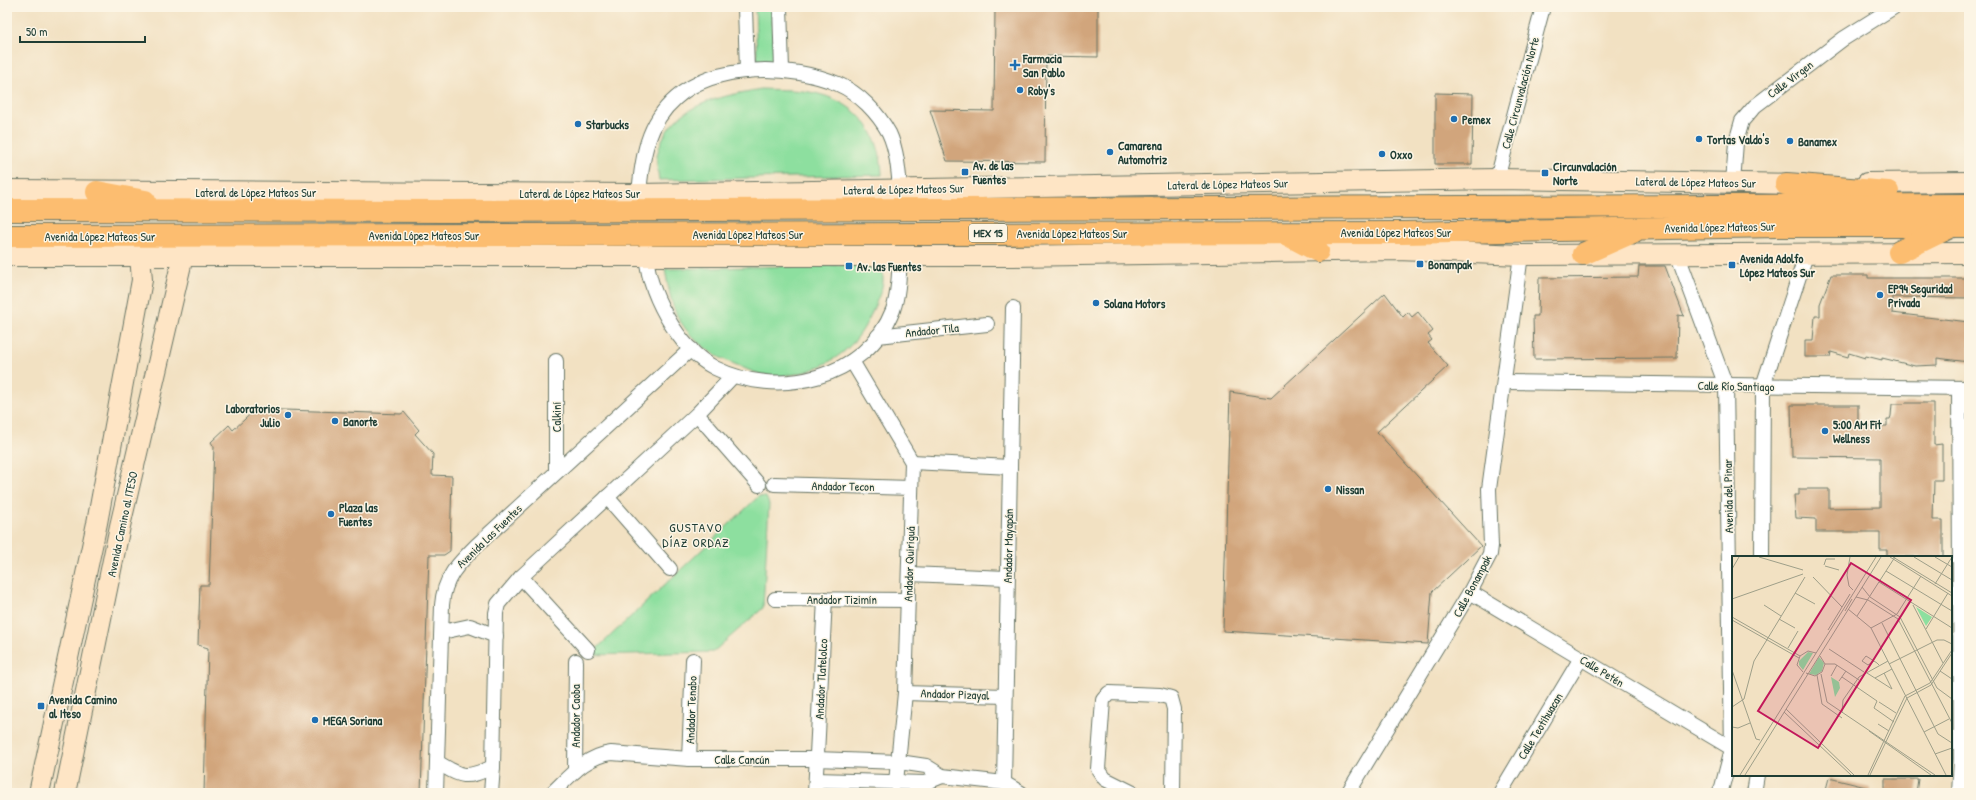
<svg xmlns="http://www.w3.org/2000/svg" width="1976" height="800" font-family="'Patrick Hand',sans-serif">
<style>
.green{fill:#8ddf9f;stroke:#568e6a}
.building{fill:#d1a57c}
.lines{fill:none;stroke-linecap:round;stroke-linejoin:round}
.minor-casing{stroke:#697666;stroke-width:16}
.secondary-casing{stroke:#697666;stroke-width:22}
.primary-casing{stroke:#697666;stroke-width:24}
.minor{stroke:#fff;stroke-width:14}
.secondary{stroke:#fee5c5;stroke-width:20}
.primary{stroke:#fcbd6f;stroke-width:22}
.poi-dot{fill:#1f6fb2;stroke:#fcf5e5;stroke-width:1.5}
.labels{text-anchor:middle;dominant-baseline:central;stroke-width:3;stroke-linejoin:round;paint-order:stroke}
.shield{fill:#fcf5e5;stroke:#617469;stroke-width:1}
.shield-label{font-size:11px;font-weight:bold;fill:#1f3d34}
.poi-label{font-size:12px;font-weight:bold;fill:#1f3d34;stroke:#fcf5e5;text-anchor:start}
.street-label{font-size:12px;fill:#1f3d34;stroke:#fcf5e5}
.neighbourhood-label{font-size:13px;letter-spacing:1px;fill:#1f3d34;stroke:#fcf5e5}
.inset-road{fill:none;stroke:#9e9f89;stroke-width:1}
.view{fill:#c2185b;fill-opacity:0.15;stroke:#c2185b;stroke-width:2}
.inset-edge{fill:none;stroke:#1f3d34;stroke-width:2}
</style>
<rect width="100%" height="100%" fill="#fcf5e5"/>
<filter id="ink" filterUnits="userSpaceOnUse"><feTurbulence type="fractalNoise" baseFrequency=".025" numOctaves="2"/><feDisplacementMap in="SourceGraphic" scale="8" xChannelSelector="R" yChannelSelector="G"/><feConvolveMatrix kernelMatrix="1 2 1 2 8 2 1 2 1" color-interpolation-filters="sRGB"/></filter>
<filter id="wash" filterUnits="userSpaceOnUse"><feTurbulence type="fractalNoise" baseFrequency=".012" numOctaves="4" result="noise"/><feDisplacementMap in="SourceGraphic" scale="16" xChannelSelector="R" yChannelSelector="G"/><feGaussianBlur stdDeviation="0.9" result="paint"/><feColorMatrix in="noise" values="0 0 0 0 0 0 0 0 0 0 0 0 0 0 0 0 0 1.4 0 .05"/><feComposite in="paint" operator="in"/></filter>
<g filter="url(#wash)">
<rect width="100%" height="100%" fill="#f2e1c2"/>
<!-- green -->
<g class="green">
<polygon points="755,7 772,7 774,62 757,60"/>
<path d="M761 89C780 90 800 89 819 94 860 105 881 134 882 175L659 180C658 172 656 163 657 156 667 105 718 97 761 89Z"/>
<path d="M882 264C883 270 883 276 883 282 882 290 878 298 875 305 869 320 861 335 850 346 828 368 790 381 760 374 752 372 744 368 737 365 713 356 694 343 680 321 671 307 668 285 665 269Z"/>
<polygon points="759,496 766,497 769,504 763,608 713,652 590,655"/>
</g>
<g id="blocks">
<!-- building -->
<g class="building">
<polygon points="995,7 1098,7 1098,57 1046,56 1045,162 947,161 930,110 994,111"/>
<polygon points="1435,93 1473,94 1472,164 1435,164"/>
<polygon points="1639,266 1665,266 1684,316 1678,315 1677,358 1534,359 1533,316 1538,316 1539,278 1638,277"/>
<polygon points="1831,275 1868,275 1868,278 1969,278 1969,298 1893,297 1892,313 1969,322 1969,362 1937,358 1937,365 1915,366 1882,358 1882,360 1866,356 1865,358 1849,353 1848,357 1831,352 1830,357 1805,357 1805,340 1813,340 1815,316 1820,316 1820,304"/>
<polygon points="1385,293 1403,317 1408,312 1412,317 1418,312 1433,331 1428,335 1432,340 1428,343 1448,366 1377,432 1481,546 1432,592 1428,644 1223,631 1230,392 1271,398"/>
<polygon points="1905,403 1934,403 1934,445 1942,444 1942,480 1934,480 1933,520 1943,520 1943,557 1887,557 1887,550 1880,550 1880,532 1816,532 1816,519 1796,518 1794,495 1799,495 1799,489 1829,489 1829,508 1880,507 1880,458 1792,457 1791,405 1858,405 1858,426 1887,426 1887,419 1890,419 1891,416 1892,404 1904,404"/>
<polygon points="256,409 401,414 404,412 419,430 415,434 433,454 432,475 452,476 450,551 444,555 429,555 421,793 204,793 208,648 198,645 200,585 209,585 214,447 211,442 229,425 233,430"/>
<polygon points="1829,778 1870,788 1870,793 1825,793"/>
<polygon points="1885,779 1918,779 1916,793 1885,793"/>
</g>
</g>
</g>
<g filter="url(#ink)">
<use href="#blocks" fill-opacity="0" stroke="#697666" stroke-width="1"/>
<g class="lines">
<defs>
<g id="minor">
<polyline points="745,7 747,71"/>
<polyline points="780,7 782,70"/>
<polyline points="1497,179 1543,7"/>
<polyline points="1733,183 1736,142 1742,121 1755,106 1843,39 1894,7"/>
<path d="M639 194C642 158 647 123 676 98 715 63 792 64 838 84 859 93 878 113 889 133 898 152 899 178 901 199"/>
<path d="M646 249C646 290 678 349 715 368 777 399 866 380 893 310 899 293 899 273 900 256"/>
<polyline points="1677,253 1726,386 1732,749 1722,787 1719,793"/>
<polyline points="878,336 987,324"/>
<polyline points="852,361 912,462 905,693 896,782"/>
<polyline points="1504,382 1969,388"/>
<polyline points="697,414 759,485"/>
<polyline points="912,462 1010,467"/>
<polyline points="556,472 556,361"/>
<polyline points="774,484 911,488"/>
<polyline points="607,497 670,569"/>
<polyline points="1762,557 1763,386 1807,252"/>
<polyline points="909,574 1007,578"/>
<polyline points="521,577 588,650"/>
<polyline points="1470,592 1733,749"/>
<polyline points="775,599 908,600"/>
<polyline points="442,632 470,626 496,636"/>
<polyline points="905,693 1005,696"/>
<polyline points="689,759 693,660"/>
<path d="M437 762C463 778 465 779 493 767"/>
<polyline points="575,771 576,661"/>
<polyline points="816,780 925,783 942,776"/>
<polyline points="1004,783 1013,308"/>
<path d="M436 793 442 605C444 578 457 565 476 546L691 349"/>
<polyline points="491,793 493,767 496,613 498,604 521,577 697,414 733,376"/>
<path d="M552 793C569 777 586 756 611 753L689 759H816L899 762 926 766 942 776 1004 783 1021 793"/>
<polyline points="815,793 825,599"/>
<polyline points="1133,793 1105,779 1098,769 1103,700 1109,693 1160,695 1171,698 1174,709 1173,793"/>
<polyline points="1348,793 1470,592 1490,554 1491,546 1489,489 1521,255"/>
<polyline points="1500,793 1581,658"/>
<polyline points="1754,793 1757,775"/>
<polyline points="1959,793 1961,759 1959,388"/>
</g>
<g id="secondary">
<polyline points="1867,183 1969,182"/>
<polyline points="7,190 639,194 1497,179 1803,184"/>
<polyline points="7,256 1014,256 1398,250 1521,255 1969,253"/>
<polyline points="39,793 97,523 142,280 140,256"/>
<polyline points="65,793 120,526 183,256"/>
</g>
<g id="primary">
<polyline points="1786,184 1888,192"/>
<polyline points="97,192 145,201"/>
<polyline points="7,210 450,211 1969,205"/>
<polyline points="1286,234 1318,251"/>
<polyline points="7,236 1402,233 1778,226 1969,226"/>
<polyline points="1899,252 1948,228"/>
<polyline points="1583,254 1633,232"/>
</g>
</defs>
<!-- minor casing -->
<use href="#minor" class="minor-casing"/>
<!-- secondary casing -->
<use href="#secondary" class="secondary-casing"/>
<!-- primary casing -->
<use href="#primary" class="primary-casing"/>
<!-- minor -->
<use href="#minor" class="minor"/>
<!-- secondary -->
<use href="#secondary" class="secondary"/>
<!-- primary -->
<use href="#primary" class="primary"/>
</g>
</g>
<!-- markers -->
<g class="poi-dot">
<path d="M1013 59h4v4h4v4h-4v4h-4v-4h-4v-4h4z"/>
<circle cx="1020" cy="90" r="4"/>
<circle cx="1454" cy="119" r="4"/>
<circle cx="578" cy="124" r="4"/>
<circle cx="1699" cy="139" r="4"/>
<circle cx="1790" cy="141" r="4"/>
<circle cx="1110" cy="152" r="4"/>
<circle cx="1382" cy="154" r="4"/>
<rect x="961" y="168" width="8" height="8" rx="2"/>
<rect x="1541" y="169" width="8" height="8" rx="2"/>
<rect x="1416" y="260" width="8" height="8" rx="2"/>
<rect x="1728" y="261" width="8" height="8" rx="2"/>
<rect x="845" y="262" width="8" height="8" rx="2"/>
<circle cx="1880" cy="295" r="4"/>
<circle cx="1096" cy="303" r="4"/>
<circle cx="288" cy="415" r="4"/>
<circle cx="335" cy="421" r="4"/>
<circle cx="1825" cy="431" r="4"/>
<circle cx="1328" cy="489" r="4"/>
<circle cx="331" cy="514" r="4"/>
<rect x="37" y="702" width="8" height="8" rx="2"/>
<circle cx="315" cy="720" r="4"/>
</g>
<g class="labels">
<!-- shield labels -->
<rect class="shield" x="969" y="224" width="38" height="18" rx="3"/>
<g class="shield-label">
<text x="988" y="233">MEX 15</text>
</g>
<!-- poi labels -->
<g class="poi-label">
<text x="1023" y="58">Farmacia<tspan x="1023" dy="14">San Pablo</tspan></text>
<text x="1028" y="90">Roby's</text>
<text x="1462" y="119">Pemex</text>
<text x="586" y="124">Starbucks</text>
<text x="1707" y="139">Tortas Valdo's</text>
<text x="1798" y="141">Banamex</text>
<text x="1118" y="145">Camarena<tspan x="1118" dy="14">Automotriz</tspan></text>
<text x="1390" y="154">Oxxo</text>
<text x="973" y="165">Av. de las<tspan x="973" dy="14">Fuentes</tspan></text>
<text x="1553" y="166">Circunvalación<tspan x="1553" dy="14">Norte</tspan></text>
<text x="1740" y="258">Avenida Adolfo<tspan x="1740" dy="14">López Mateos Sur</tspan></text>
<text x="1428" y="264">Bonampak</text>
<text x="857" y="266">Av. las Fuentes</text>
<text x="1888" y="288">EP94 Seguridad<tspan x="1888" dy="14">Privada</tspan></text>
<text x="1104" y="303">Solana Motors</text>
<text x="280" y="408" text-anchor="end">Laboratorios<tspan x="280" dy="14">Julio</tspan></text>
<text x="343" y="421">Banorte</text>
<text x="1833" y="424">5:00 AM Fit<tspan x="1833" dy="14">Wellness</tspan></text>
<text x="1336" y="489">Nissan</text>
<text x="339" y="507">Plaza las<tspan x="339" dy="14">Fuentes</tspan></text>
<text x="49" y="699">Avenida Camino<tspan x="49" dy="14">al Iteso</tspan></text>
<text x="323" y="720">MEGA Soriana</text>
</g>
<!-- street labels -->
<g class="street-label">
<text transform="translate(1790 79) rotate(-37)">Calle Virgen</text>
<text transform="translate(1520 93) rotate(-75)">Calle Circunvalación Norte</text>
<text transform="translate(1696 182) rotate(1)">Lateral de López Mateos Sur</text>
<text transform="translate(1228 184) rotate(-1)">Lateral de López Mateos Sur</text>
<text transform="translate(904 189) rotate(-1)">Lateral de López Mateos Sur</text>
<text x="256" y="192">Lateral de López Mateos Sur</text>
<text x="580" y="193">Lateral de López Mateos Sur</text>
<text transform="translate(1720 227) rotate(-1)">Avenida López Mateos Sur</text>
<text x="1396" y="232">Avenida López Mateos Sur</text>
<text x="1072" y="233">Avenida López Mateos Sur</text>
<text x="748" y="234">Avenida López Mateos Sur</text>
<text x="424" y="235">Avenida López Mateos Sur</text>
<text x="100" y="236">Avenida López Mateos Sur</text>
<text transform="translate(932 330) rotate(-6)">Andador Tila</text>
<text transform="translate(1736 386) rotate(1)">Calle Río Santiago</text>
<text transform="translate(556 417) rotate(-90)">Calkiní</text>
<text transform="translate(843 486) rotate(1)">Andador Tecon</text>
<text transform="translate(1728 496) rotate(-91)">Avenida del Pinar</text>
<text transform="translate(122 524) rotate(-78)">Avenida Camino al ITESO</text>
<text transform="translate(489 536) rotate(-44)">Avenida Las Fuentes</text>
<text transform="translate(1008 546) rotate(-89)">Andador Mayapán</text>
<text transform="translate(909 564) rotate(-88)">Andador Quiriguá</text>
<text transform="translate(1472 586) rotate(-62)">Calle Bonampak</text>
<text x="842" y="599">Andador Tizimín</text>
<text transform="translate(1602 671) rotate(31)">Calle Petén</text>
<text transform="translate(821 679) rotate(-87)">Andador Tlatelolco</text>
<text transform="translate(955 694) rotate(2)">Andador Pizayal</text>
<text transform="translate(691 710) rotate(-88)">Andador Tenabo</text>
<text transform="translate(575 716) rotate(-90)">Andador Caoba</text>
<text transform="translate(1540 726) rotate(-59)">Calle Teotihuacan</text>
<text x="742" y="759">Calle Cancún</text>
</g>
<!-- neighbourhood labels -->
<g class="neighbourhood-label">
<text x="696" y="527">GUSTAVO<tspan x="696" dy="15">DÍAZ ORDAZ</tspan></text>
</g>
</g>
<!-- overview -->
<g transform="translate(1732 556)">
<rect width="220" height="220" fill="#f2e1c2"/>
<path d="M184 51 200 61 194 70ZM76 96 81 97 71 114 67 109V105ZM87 101 92 107 90 115 84 119 77 118ZM99 121 107 126 108 132 103 141Z" fill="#8ddf9f"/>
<path class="inset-road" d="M27 1 71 14M118 1 115 19 117 30 121 34M158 1 220 40M161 1 220 37M182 1 220 24M203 1 220 11M92 9 94 3H103M93 10 107 14M0 13 7 1M154 15 220 55M81 21 110 51M147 26 220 72M203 28 220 1M130 31 138 41 168 61 205 132 220 143M63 37 83 48M124 41 136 44 166 63 220 167M0 43 71 18M32 49 49 60M181 49 211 107M116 53 139 72 214 219M113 55 120 43M125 60 163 1M0 61 68 100M47 63 63 72M0 64 67 102M150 67 206 178 220 187M139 72 165 58 189 20M194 73 216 37M96 74 118 38M56 92 66 75M97 93 132 116M142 105 136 109 130 105 134 100 142 105 145 107 147 109M93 108H103L127 124M157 108 205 84H212L220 88M0 114 24 183 28 184M208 115 220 123M71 116 65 109 68 100 76 95 84 97M74 117 83 120 90 116 93 108 88 100M135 117 160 133M152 117 160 133M89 118 95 146 203 219M85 119 90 148 110 162M99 120 105 109M110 121 145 145 142 152 162 166M143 122 160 113M107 125 114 115M147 146 164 157M0 151 12 143 22 105 73 21M54 153 122 219M52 156 119 219M110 156 111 144 127 121 156 105M146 168 157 175M0 171 6 172 18 167M137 175 199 219M192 176 217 163M203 198 220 192M8 219 144 1M13 219 149 1M136 219 173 140 198 127 220 94M138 219 175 142 199 129 220 97"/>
<path class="view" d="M119 7 179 44 86 192 26 155Z"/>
<rect width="220" height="220" class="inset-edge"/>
</g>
<!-- margin -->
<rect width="1976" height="800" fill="none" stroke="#fcf5e5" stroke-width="24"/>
<!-- scale -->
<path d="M20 36v6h125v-6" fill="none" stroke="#1f3d34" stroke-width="2"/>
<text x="26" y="36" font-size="12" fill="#1f3d34" stroke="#fcf5e5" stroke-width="3" paint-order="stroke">50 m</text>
</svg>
